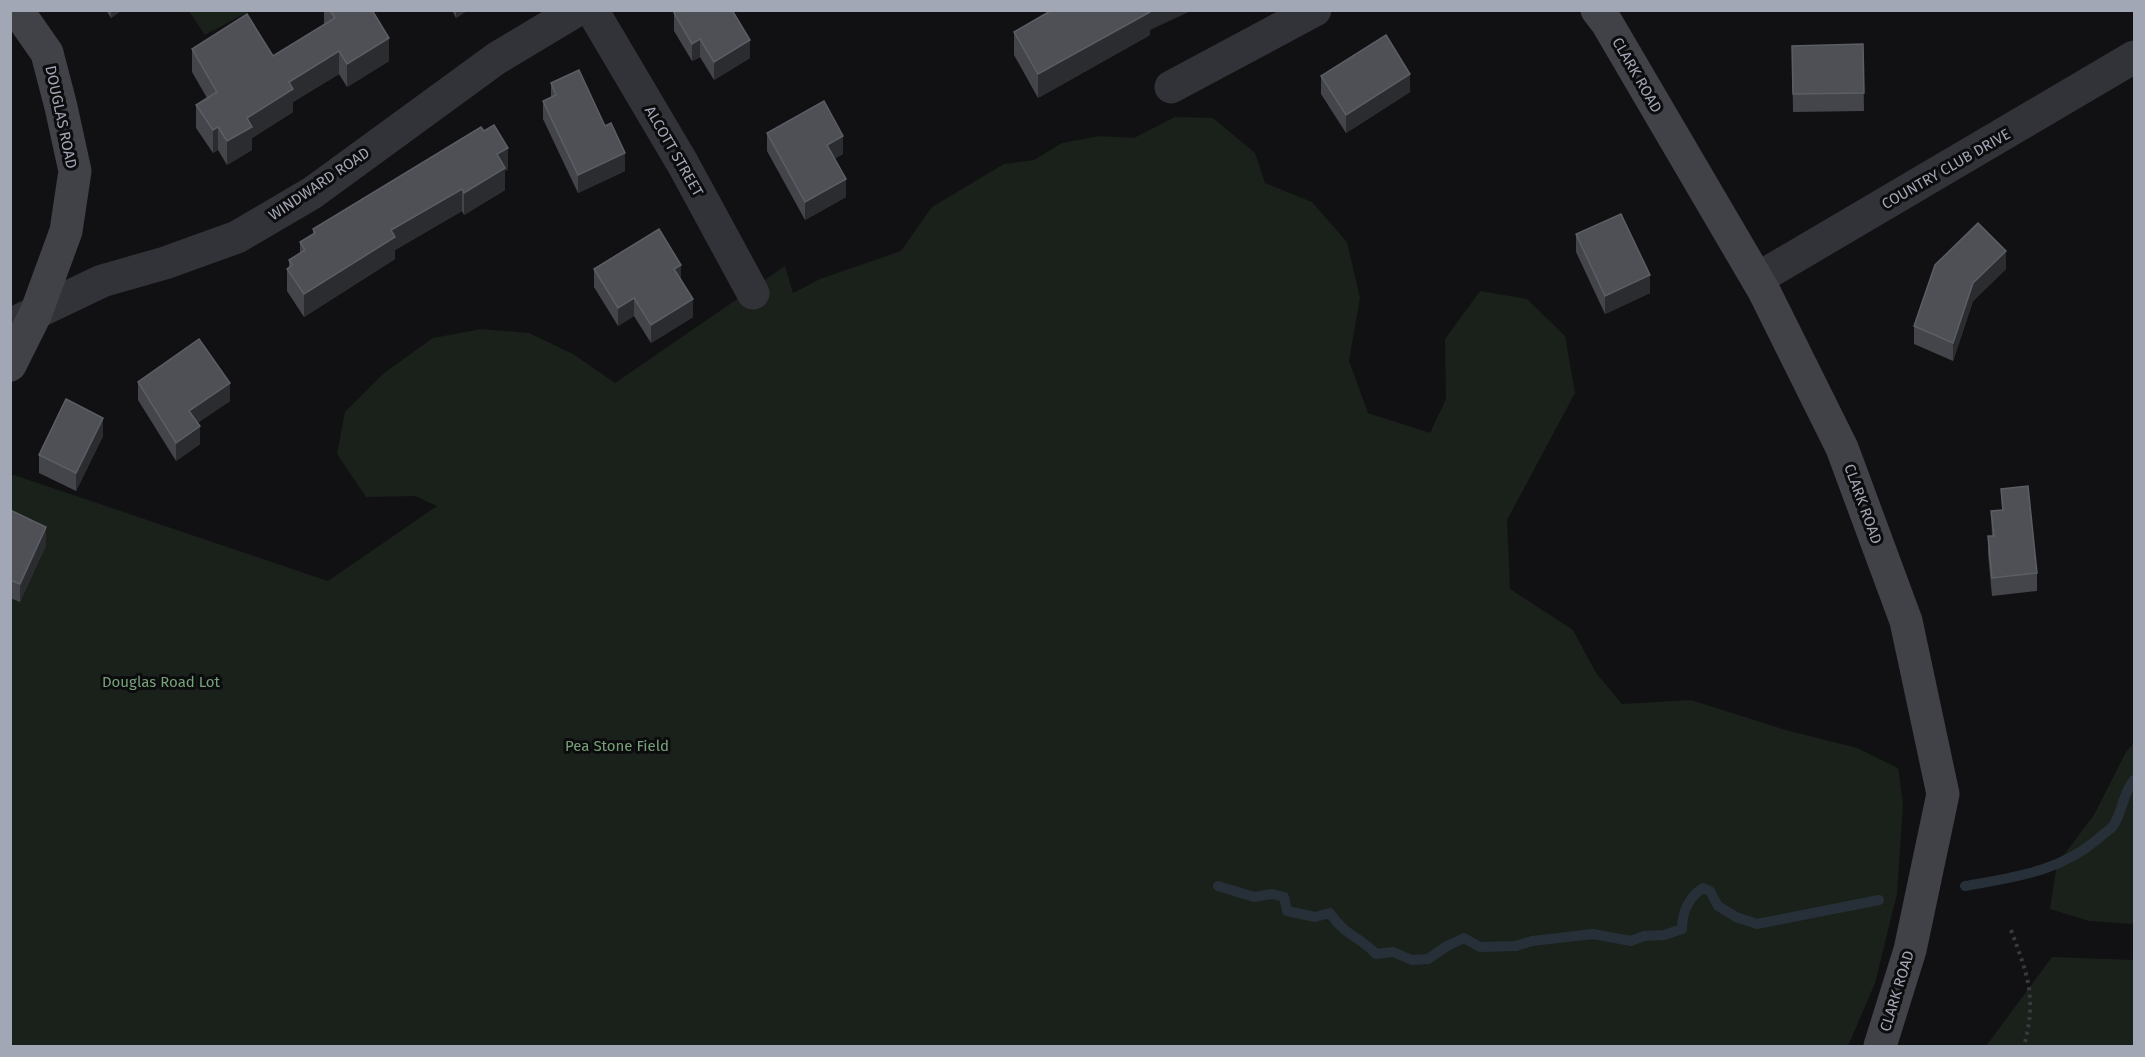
<svg xmlns="http://www.w3.org/2000/svg" width="2145" height="1057" font-family="'Fira Sans',sans-serif">
<style>
.green{fill:#19211a}
.lines{fill:none;stroke-linecap:round;stroke-linejoin:round}
.stream{stroke:#273038;stroke-width:10}
.path{stroke:#383a3f;stroke-width:4;stroke-dasharray:3 4.5;stroke-linecap:butt}
.street{stroke:#323338;stroke-width:33}
.secondary{stroke:#404248;stroke-width:33}
.wall{fill:#44454b}
.shaded-wall{fill:#2b2c30}
.building{fill:#4e5056;stroke:#5b5e65;stroke-width:1.5}
.labels{text-anchor:middle;dominant-baseline:central;stroke-width:6;stroke-linejoin:round;paint-order:stroke}
.street-label{font-size:15px;fill:#a1a7b5;stroke:#0c0c0e}
.park-label{font-size:15px;fill:#76a279;stroke:#0c0c0e}
</style>
<rect width="100%" height="100%" fill="#111113"/>
<!-- green -->
<g class="green">
<polygon points="189,11 250,11 205,35"/>
<polygon points="1175,117 1213,118 1255,153 1265,183 1312,202 1347,242 1360,298 1349,361 1368,413 1430,433 1446,399 1445,339 1480,291 1527,299 1565,336 1575,393 1507,520 1510,589 1573,630 1596,673 1622,704 1691,700 1782,729 1857,748 1898,768 1903,804 1897,894 1875,983 1848,1046 11,1046 11,474 328,581 437,506 415,496 366,497 337,454 345,412 384,373 433,338 481,329 529,333 573,354 615,383 785,266 793,293 820,279 901,251 932,207 1004,164 1034,160 1062,143 1100,136 1134,138"/>
<polygon points="2134,743 2134,924 2089,921 2050,909 2057,864 2094,815 2126,752"/>
<polygon points="2052,957 2134,960 2134,1046 1986,1046"/>
</g>
<g class="lines">
<!-- stream -->
<g class="stream">
<path d="M1218 886 1254 897 1272 894 1284 897 1287 911 1315 917 1330 913C1345 936 1359 936 1376 954L1393 952 1412 960 1428 959 1447 946 1464 938 1480 947 1516 946 1532 941 1593 934 1631 941 1644 936 1664 935 1682 929C1682 912 1689 897 1703 888L1710 891 1718 906 1736 917 1757 924 1879 900"/>
<path d="M1965 886C2014 877 2060 872 2099 838 2103 834 2110 830 2113 826 2123 812 2122 794 2134 780"/>
</g>
<!-- path -->
<path class="path" d="M2011 930C2028 976 2037 997 2024 1046"/>
<!-- street -->
<g class="street">
<polyline points="592,10 683,164 753,293"/>
<polyline points="1171,87 1315,10"/>
<polyline points="1757,279 2134,57"/>
<polyline points="10,325 102,281 165,263 237,237 312,193 497,58 577,10"/>
</g>
<!-- secondary -->
<g class="secondary">
<polyline points="1597,10 1607,23 1764,291 1842,448 1906,621 1943,794 1910,950 1880,1046"/>
<polyline points="10,365 36,313 66,231 75,171 61,107 47,53 17,10"/>
</g>
</g>
<!-- wall -->
<g class="wall">
<polygon points="106,10 122,10 111,18"/>
<polygon points="324,10 372,10 389,61 347,87 339,74 293,102 293,112 252,138 252,150 227,165 218,150 213,153 196,128 196,105 207,98 192,72 192,49 273,56 324,24"/>
<polygon points="452,10 468,10 456,18"/>
<polygon points="674,13 750,58 714,80 700,57 692,61 674,31"/>
<polygon points="1150,30 1150,35 1038,98 1014,55 1014,32"/>
<polygon points="1863,44 1864,111 1793,112 1792,46"/>
<polygon points="1321,76 1410,92 1346,133 1321,94"/>
<polygon points="551,83 605,126 625,171 578,193 543,119 543,101 551,97"/>
<polygon points="767,133 843,154 834,159 846,197 805,220 767,151"/>
<polygon points="508,170 505,171 505,190 464,215 462,211 395,250 395,259 304,317 287,291 287,269 289,267 289,260 300,254 300,242 313,234 313,229"/>
<polygon points="1576,234 1650,293 1605,314 1576,252"/>
<polygon points="594,269 681,279 693,317 651,343 634,316 618,326 594,287"/>
<polygon points="2006,269 1973,301 1953,361 1914,344 1914,326"/>
<polygon points="138,382 230,401 197,423 200,444 176,461 138,400"/>
<polygon points="103,436 76,491 39,473 39,455"/>
<polygon points="2001,489 2037,573 2037,591 1992,596 1988,554 1988,536 1992,536 1991,511 2002,510"/>
<polygon points="10,510 46,545 20,602 10,598"/>
</g>
<!-- shaded-wall -->
<g class="shaded-wall">
<polygon points="111,10 122,10 111,18"/>
<polygon points="456,10 468,10 456,18"/>
<polygon points="1148,10 1193,10 1150,30 1150,35 1038,98 1038,74"/>
<polygon points="389,38 389,61 347,87 347,64"/>
<polygon points="700,39 700,57 692,61 692,44"/>
<polygon points="750,40 750,58 714,80 714,62"/>
<polygon points="339,51 339,74 293,102 293,112 252,138 252,150 227,165 227,141 247,118 289,82"/>
<polygon points="1410,74 1410,92 1346,133 1346,115"/>
<polygon points="218,127 218,150 213,153 213,130"/>
<polygon points="843,136 843,154 827,163 827,145"/>
<polygon points="508,148 508,170 505,171 505,190 464,215 464,193 497,154"/>
<polygon points="625,153 625,171 578,193 578,175"/>
<polygon points="846,179 846,197 805,220 805,202"/>
<polygon points="462,189 462,211 395,250 395,259 304,317 304,294 391,230"/>
<polygon points="2006,251 2006,269 1973,301 1953,361 1953,343 1973,283"/>
<polygon points="681,265 681,283 674,269"/>
<polygon points="1650,275 1650,293 1605,314 1605,296"/>
<polygon points="634,298 634,316 618,326 618,308"/>
<polygon points="693,299 693,317 651,343 651,325"/>
<polygon points="230,383 230,401 189,429 189,411"/>
<polygon points="103,418 103,436 76,491 76,473"/>
<polygon points="200,426 200,444 176,461 176,443"/>
<polygon points="46,527 46,545 20,602 20,584"/>
</g>
<!-- building -->
<g class="building">
<polygon points="330,10 372,10 389,38 347,64 339,51 289,82 293,89 247,118 252,127 227,141 218,127 213,130 196,105 217,92 192,49 247,14 273,56 335,18"/>
<polygon points="678,10 732,10 750,40 714,62 700,39 692,44 674,13"/>
<polygon points="1052,10 1150,10 1150,12 1038,74 1014,32"/>
<polygon points="1386,35 1410,74 1346,115 1321,76"/>
<polygon points="1863,44 1864,93 1793,94 1792,46"/>
<polygon points="579,70 605,126 611,123 625,153 578,175 543,101 556,95 551,83"/>
<polygon points="824,101 843,136 827,145 846,179 805,202 767,133"/>
<polygon points="494,125 508,148 497,154 505,168 464,193 462,189 391,230 395,237 304,294 287,269 292,265 289,260 305,250 300,242 315,233 313,229 481,127 484,131"/>
<polygon points="1621,214 1650,275 1605,296 1576,234"/>
<polygon points="1978,223 2006,251 1973,283 1953,343 1914,326 1935,265"/>
<polygon points="659,229 681,265 674,269 693,299 651,325 634,298 618,308 594,269"/>
<polygon points="199,339 230,383 189,411 200,426 176,443 138,382"/>
<polygon points="66,399 103,418 76,473 39,455"/>
<polygon points="2028,486 2037,573 1992,578 1988,536 1994,536 1991,511 2003,510 2001,489"/>
<polygon points="10,510 46,527 20,584 10,580"/>
</g>
<g class="labels">
<!-- street labels -->
<g class="street-label">
<text transform="translate(1637 75) rotate(60)">CLARK ROAD</text>
<text transform="translate(61 117) rotate(78)">DOUGLAS ROAD</text>
<text transform="translate(674 151) rotate(60)">ALCOTT STREET</text>
<text transform="translate(1946 169) rotate(-30)">COUNTRY CLUB DRIVE</text>
<text transform="translate(319 184) rotate(-34)">WINDWARD ROAD</text>
<text transform="translate(1863 504) rotate(70)">CLARK ROAD</text>
<text transform="translate(1897 991) rotate(-73)">CLARK ROAD</text>
</g>
<!-- park labels -->
<g class="park-label">
<text x="161" y="682">Douglas Road Lot</text>
<text x="617" y="746">Pea Stone Field</text>
</g>
</g>
<!-- border -->
<rect width="2145" height="1057" fill="none" stroke="#a1a7b5" stroke-width="24"/>
</svg>
